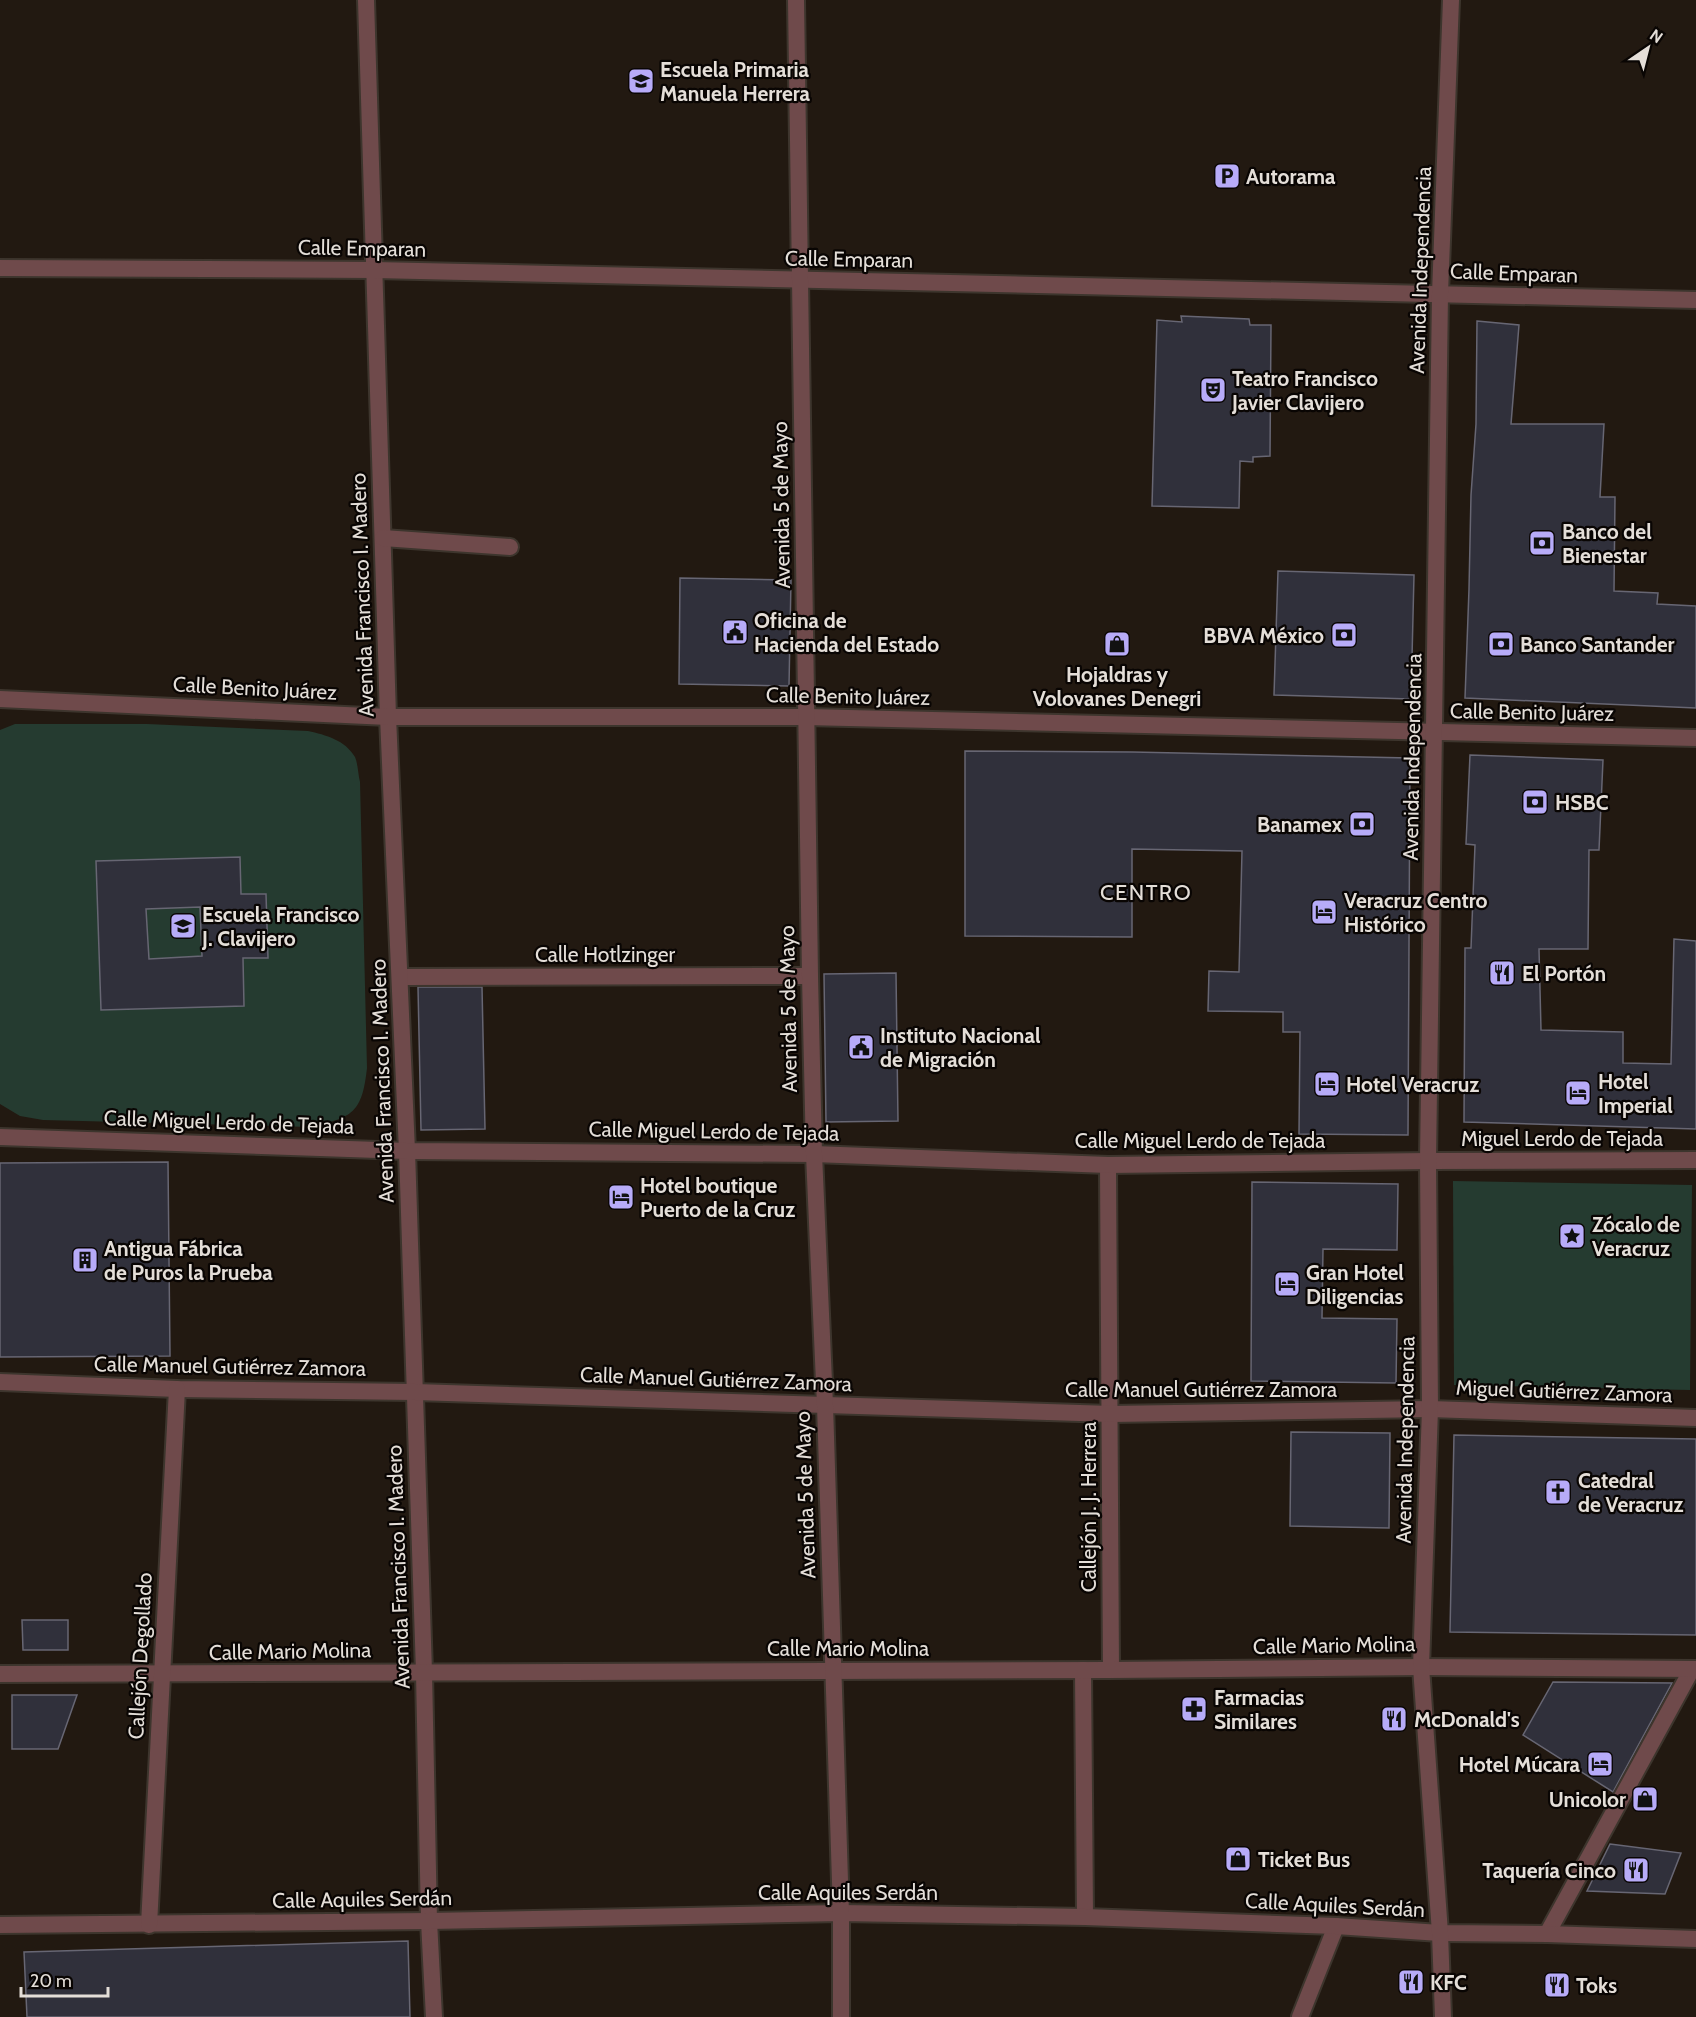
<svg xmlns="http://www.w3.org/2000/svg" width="1696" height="2017" font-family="Cabin,sans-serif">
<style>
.green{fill:#253b30}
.building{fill:#30303b;stroke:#676673;stroke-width:1.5;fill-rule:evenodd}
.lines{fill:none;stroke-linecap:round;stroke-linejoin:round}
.pedestrian-casing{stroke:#3d352d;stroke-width:20}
.minor-casing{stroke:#3d352d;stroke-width:20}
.tertiary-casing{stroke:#3d352d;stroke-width:20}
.pedestrian{stroke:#6f4a4b;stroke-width:16}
.minor{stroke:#6f4a4b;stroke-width:16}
.tertiary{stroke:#6f4a4b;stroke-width:16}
.labels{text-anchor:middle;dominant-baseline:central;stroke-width:4.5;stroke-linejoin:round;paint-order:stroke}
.poi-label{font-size:21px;font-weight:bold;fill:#e4ded8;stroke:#090503;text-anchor:start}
.street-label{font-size:21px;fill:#e4ded8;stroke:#090503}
.neighbourhood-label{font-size:22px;letter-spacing:1.5px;fill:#e4ded8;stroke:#090503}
</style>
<rect width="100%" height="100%" fill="#221911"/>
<!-- green -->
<g class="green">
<path d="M15 724H147L308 731C326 735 345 740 355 757 358 764 358 774 360 782L367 1068C362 1113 353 1117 311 1127L43 1120 20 1116 0 1104V730Z"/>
<polygon points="1453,1181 1692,1185 1690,1390 1454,1385"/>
</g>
<!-- building -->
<g class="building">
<polygon points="1181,316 1249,319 1250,325 1271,325 1270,456 1253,457 1253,462 1240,461 1239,508 1152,506 1157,320 1182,322"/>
<polygon points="1477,321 1519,325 1511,424 1604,424 1600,497 1615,497 1614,591 1658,593 1657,604 1696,606 1696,708 1465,698 1469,589 1471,495 1476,424"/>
<polygon points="1278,571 1414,575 1411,699 1274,695"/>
<polygon points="680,578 791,580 789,686 679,684"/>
<polygon points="965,751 1132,752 1410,758 1408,1135 1299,1134 1300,1032 1283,1032 1283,1012 1208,1011 1209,971 1239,972 1242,851 1132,849 1132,937 965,936"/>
<polygon points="1470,755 1603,760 1599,850 1589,850 1588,949 1539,949 1541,1030 1623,1032 1623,1063 1671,1064 1674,939 1696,941 1696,1129 1464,1122 1465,948 1471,948 1475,845 1466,844"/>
<path d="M240 857 241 894H266L268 958H243L244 1006 101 1010 96 861ZM200 907 202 956 149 959 146 909Z"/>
<polygon points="896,973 898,1121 826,1122 824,974"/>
<polygon points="418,987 482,987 485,1129 421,1130"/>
<polygon points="168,1162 170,1356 0,1357 0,1163"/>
<polygon points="1252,1182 1398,1184 1397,1250 1323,1249 1322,1318 1397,1319 1396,1383 1251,1381"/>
<polygon points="1291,1432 1390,1433 1389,1528 1290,1526"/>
<polygon points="1454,1435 1696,1439 1696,1635 1450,1632"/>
<polygon points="22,1620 68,1620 68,1650 23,1650"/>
<polygon points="1553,1682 1672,1683 1613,1792 1523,1735"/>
<polygon points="12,1695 77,1695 58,1749 12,1749"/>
<polygon points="1610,1844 1681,1853 1665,1894 1587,1891"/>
<polygon points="408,1941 410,2017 27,2017 24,1952"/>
</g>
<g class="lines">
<defs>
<g id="pedestrian">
<polyline points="400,977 810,976"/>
<polyline points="1428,1161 1696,1160"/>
<polyline points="1108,1165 1111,1670"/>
<polyline points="1430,1409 1696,1418"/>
<polyline points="1083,1670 1085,1917"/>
<polyline points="1547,1934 1692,1669"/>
<polyline points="1300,2017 1336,1926"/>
</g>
<g id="minor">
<polyline points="366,0 388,717 407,1151 424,1672 429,1921 434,2017"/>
<polyline points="0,268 374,270 1696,300"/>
<polyline points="383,538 510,547"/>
<polyline points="0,699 388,717 806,717 1696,738"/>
<polyline points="0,1137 407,1151 814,1154 1108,1165 1428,1161"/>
<polyline points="0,1382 177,1389 415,1392 1111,1414 1430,1409"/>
<polyline points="0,1674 1111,1670 1421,1667 1696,1669"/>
<polyline points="0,1925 429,1921 841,1913 1085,1917 1336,1926 1440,1933 1547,1934 1696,1939"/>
<polyline points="149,1925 177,1389"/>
</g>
<g id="tertiary">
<polyline points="796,0 810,976 814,1154 825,1405 841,1913 841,2017"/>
<polyline points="1443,2017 1440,1933 1421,1667 1430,1409 1428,1161 1440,294 1451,0"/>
</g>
</defs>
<!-- pedestrian casing -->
<use href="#pedestrian" class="pedestrian-casing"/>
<!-- minor casing -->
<use href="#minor" class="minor-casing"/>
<!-- tertiary casing -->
<use href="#tertiary" class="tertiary-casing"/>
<!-- pedestrian -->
<use href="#pedestrian" class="pedestrian"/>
<!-- minor -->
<use href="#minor" class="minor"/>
<!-- tertiary -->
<use href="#tertiary" class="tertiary"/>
</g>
<!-- icons -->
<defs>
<symbol id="school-square" viewBox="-11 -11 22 22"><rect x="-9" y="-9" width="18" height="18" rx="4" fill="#b7abf8" stroke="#090503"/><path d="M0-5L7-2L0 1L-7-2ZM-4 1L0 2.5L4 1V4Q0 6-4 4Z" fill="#111"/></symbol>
<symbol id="parking-square" viewBox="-11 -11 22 22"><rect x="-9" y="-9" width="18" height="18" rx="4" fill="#b7abf8" stroke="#090503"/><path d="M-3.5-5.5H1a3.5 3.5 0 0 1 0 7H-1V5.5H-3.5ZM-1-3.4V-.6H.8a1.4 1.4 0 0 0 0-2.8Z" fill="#111"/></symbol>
<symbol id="theatre-square" viewBox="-11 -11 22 22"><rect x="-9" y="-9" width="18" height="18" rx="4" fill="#b7abf8" stroke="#090503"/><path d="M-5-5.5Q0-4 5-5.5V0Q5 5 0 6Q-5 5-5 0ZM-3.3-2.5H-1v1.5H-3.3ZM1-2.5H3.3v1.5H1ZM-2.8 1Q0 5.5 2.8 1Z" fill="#111"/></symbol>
<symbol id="bank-square" viewBox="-11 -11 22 22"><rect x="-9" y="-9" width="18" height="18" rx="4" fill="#b7abf8" stroke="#090503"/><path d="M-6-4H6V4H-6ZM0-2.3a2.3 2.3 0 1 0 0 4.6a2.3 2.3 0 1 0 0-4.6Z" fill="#111"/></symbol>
<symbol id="civic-square" viewBox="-11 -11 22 22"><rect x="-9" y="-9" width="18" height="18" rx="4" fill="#b7abf8" stroke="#090503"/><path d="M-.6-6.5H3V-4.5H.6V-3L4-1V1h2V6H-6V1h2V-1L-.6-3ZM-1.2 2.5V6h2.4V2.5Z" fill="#111"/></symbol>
<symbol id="shop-square" viewBox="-11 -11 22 22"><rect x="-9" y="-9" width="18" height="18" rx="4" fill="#b7abf8" stroke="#090503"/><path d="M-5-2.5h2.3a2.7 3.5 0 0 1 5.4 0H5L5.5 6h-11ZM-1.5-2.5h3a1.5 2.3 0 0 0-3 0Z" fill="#111"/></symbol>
<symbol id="hotel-square" viewBox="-11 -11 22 22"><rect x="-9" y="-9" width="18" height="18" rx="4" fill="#b7abf8" stroke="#090503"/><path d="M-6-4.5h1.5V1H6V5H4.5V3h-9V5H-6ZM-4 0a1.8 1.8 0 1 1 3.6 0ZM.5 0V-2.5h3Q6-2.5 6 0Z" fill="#111"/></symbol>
<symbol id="restaurant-square" viewBox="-11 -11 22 22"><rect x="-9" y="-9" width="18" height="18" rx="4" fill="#b7abf8" stroke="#090503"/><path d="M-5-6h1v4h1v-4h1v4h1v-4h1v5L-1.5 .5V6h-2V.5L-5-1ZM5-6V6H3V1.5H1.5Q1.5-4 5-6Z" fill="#111"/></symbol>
<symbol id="sight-square" viewBox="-11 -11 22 22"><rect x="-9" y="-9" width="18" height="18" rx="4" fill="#b7abf8" stroke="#090503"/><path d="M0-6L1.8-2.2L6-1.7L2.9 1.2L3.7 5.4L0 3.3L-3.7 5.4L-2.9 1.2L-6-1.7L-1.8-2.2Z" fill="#111"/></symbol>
<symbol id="building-square" viewBox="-11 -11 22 22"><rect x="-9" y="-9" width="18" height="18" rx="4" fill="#b7abf8" stroke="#090503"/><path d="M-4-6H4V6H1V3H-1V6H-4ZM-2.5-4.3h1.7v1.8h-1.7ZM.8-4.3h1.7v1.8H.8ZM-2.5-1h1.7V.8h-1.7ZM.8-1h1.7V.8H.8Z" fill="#111"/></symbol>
<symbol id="church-square" viewBox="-11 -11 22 22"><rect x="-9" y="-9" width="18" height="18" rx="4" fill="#b7abf8" stroke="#090503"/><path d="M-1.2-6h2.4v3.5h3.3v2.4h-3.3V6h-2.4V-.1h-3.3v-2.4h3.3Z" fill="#111"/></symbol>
<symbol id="pharmacy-square" viewBox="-11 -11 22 22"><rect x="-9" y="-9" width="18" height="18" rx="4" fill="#b7abf8" stroke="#090503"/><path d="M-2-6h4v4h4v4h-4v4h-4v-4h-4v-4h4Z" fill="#111"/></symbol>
</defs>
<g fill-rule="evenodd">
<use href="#school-square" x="626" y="66" width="30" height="30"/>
<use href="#parking-square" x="1212" y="161" width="30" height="30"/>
<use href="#theatre-square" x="1198" y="375" width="30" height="30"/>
<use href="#bank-square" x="1527" y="528" width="30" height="30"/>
<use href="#civic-square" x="720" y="617" width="30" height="30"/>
<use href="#bank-square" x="1329" y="620" width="30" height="30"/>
<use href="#shop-square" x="1102" y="629" width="30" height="30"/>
<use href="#bank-square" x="1486" y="629" width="30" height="30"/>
<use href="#bank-square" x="1520" y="787" width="30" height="30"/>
<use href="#bank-square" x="1347" y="809" width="30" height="30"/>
<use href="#hotel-square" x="1309" y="897" width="30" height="30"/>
<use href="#school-square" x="168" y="911" width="30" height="30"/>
<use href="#restaurant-square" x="1487" y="958" width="30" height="30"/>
<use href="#civic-square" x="846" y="1032" width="30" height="30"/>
<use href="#hotel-square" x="1312" y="1069" width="30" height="30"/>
<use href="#hotel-square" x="1563" y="1078" width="30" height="30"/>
<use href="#hotel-square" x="606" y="1182" width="30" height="30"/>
<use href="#sight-square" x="1557" y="1221" width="30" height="30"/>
<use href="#building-square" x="70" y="1245" width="30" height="30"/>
<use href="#hotel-square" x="1272" y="1269" width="30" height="30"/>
<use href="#church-square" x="1543" y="1477" width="30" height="30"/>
<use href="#pharmacy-square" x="1179" y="1694" width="30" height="30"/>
<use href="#restaurant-square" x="1379" y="1704" width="30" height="30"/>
<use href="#hotel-square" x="1585" y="1749" width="30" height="30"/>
<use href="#shop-square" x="1630" y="1784" width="30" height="30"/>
<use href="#shop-square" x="1223" y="1844" width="30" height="30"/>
<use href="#restaurant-square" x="1621" y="1855" width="30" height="30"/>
<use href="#restaurant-square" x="1396" y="1967" width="30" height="30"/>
<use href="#restaurant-square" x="1542" y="1970" width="30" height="30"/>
</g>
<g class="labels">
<!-- poi labels -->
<g class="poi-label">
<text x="660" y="69">Escuela Primaria<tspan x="660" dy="24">Manuela Herrera</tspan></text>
<text x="1246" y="176">Autorama</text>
<text x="1232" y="378">Teatro Francisco<tspan x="1232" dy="24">Javier Clavijero</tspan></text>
<text x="1562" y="531">Banco del<tspan x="1562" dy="24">Bienestar</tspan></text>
<text x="754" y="620">Oficina de<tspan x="754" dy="24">Hacienda del Estado</tspan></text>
<text x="1324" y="635" text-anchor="end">BBVA México</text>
<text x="1520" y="644">Banco Santander</text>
<text x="1117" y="674" text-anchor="middle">Hojaldras y<tspan x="1117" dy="24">Volovanes Denegri</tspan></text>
<text x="1555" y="802">HSBC</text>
<text x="1342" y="824" text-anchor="end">Banamex</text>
<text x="1344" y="900">Veracruz Centro<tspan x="1344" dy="24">Histórico</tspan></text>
<text x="202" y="914">Escuela Francisco<tspan x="202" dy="24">J. Clavijero</tspan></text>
<text x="1522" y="973">El Portón</text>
<text x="880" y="1035">Instituto Nacional<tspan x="880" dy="24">de Migración</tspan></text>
<text x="1598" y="1081">Hotel<tspan x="1598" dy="24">Imperial</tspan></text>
<text x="1346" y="1084">Hotel Veracruz</text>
<text x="640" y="1185">Hotel boutique<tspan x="640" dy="24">Puerto de la Cruz</tspan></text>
<text x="1592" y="1224">Zócalo de<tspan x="1592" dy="24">Veracruz</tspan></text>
<text x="104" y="1248">Antigua Fábrica<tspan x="104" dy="24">de Puros la Prueba</tspan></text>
<text x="1306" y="1272">Gran Hotel<tspan x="1306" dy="24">Diligencias</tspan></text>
<text x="1578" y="1480">Catedral<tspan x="1578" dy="24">de Veracruz</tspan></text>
<text x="1214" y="1697">Farmacias<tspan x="1214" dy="24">Similares</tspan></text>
<text x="1414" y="1719">McDonald's</text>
<text x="1580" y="1764" text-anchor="end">Hotel Múcara</text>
<text x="1626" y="1799" text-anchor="end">Unicolor</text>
<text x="1258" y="1859">Ticket Bus</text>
<text x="1616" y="1870" text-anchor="end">Taquería Cinco</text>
<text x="1430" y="1982">KFC</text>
<text x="1576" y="1985">Toks</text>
</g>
<!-- street labels -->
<g class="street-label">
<text transform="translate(362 248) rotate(1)">Calle Emparan</text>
<text transform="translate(849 259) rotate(1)">Calle Emparan</text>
<text transform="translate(1420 270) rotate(-88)">Avenida Independencia</text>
<text transform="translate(1514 273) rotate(2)">Calle Emparan</text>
<text transform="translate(781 505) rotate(-91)">Avenida 5 de Mayo</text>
<text transform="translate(362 595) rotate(-92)">Avenida Francisco I. Madero</text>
<text transform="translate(255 688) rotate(3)">Calle Benito Juárez</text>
<text transform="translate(848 696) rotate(1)">Calle Benito Juárez</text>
<text transform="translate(1532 712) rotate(1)">Calle Benito Juárez</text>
<text transform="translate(1412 757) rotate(-89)">Avenida Independencia</text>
<text x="605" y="954">Calle Hotlzinger</text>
<text transform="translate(788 1009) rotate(-91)">Avenida 5 de Mayo</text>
<text transform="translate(382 1081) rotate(-92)">Avenida Francisco I. Madero</text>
<text transform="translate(229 1122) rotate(2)">Calle Miguel Lerdo de Tejada</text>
<text transform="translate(714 1131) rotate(1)">Calle Miguel Lerdo de Tejada</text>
<text x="1562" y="1138">Miguel Lerdo de Tejada</text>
<text x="1200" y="1140">Calle Miguel Lerdo de Tejada</text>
<text transform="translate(230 1366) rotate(1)">Calle Manuel Gutiérrez Zamora</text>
<text transform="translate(716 1379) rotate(2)">Calle Manuel Gutiérrez Zamora</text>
<text x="1201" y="1389">Calle Manuel Gutiérrez Zamora</text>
<text transform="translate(1564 1391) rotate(2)">Miguel Gutiérrez Zamora</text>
<text transform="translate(1405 1440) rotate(-89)">Avenida Independencia</text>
<text transform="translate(805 1495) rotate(-92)">Avenida 5 de Mayo</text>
<text transform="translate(1088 1507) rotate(-90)">Callejón J. J. Herrera</text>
<text transform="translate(398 1567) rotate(-92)">Avenida Francisco I. Madero</text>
<text transform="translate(1334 1645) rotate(-1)">Calle Mario Molina</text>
<text x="848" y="1648">Calle Mario Molina</text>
<text transform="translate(290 1651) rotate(-1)">Calle Mario Molina</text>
<text transform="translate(140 1656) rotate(-87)">Callejón Degollado</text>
<text x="848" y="1892">Calle Aquiles Serdán</text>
<text transform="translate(362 1899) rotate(-1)">Calle Aquiles Serdán</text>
<text transform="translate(1335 1905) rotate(3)">Calle Aquiles Serdán</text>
</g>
<!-- neighbourhood labels -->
<g class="neighbourhood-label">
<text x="1146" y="892">CENTRO</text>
</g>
</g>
<!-- north arrow -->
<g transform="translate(1648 48) rotate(35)" stroke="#090503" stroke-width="4.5" paint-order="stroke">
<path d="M0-4.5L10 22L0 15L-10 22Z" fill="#e4ded8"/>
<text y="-9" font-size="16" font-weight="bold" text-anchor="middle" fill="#e4ded8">N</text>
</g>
<!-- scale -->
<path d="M21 1987v9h87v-9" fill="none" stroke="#e4ded8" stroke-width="3"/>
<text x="30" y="1987" font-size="18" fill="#e4ded8" stroke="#090503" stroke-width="4.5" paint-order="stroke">20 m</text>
</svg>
